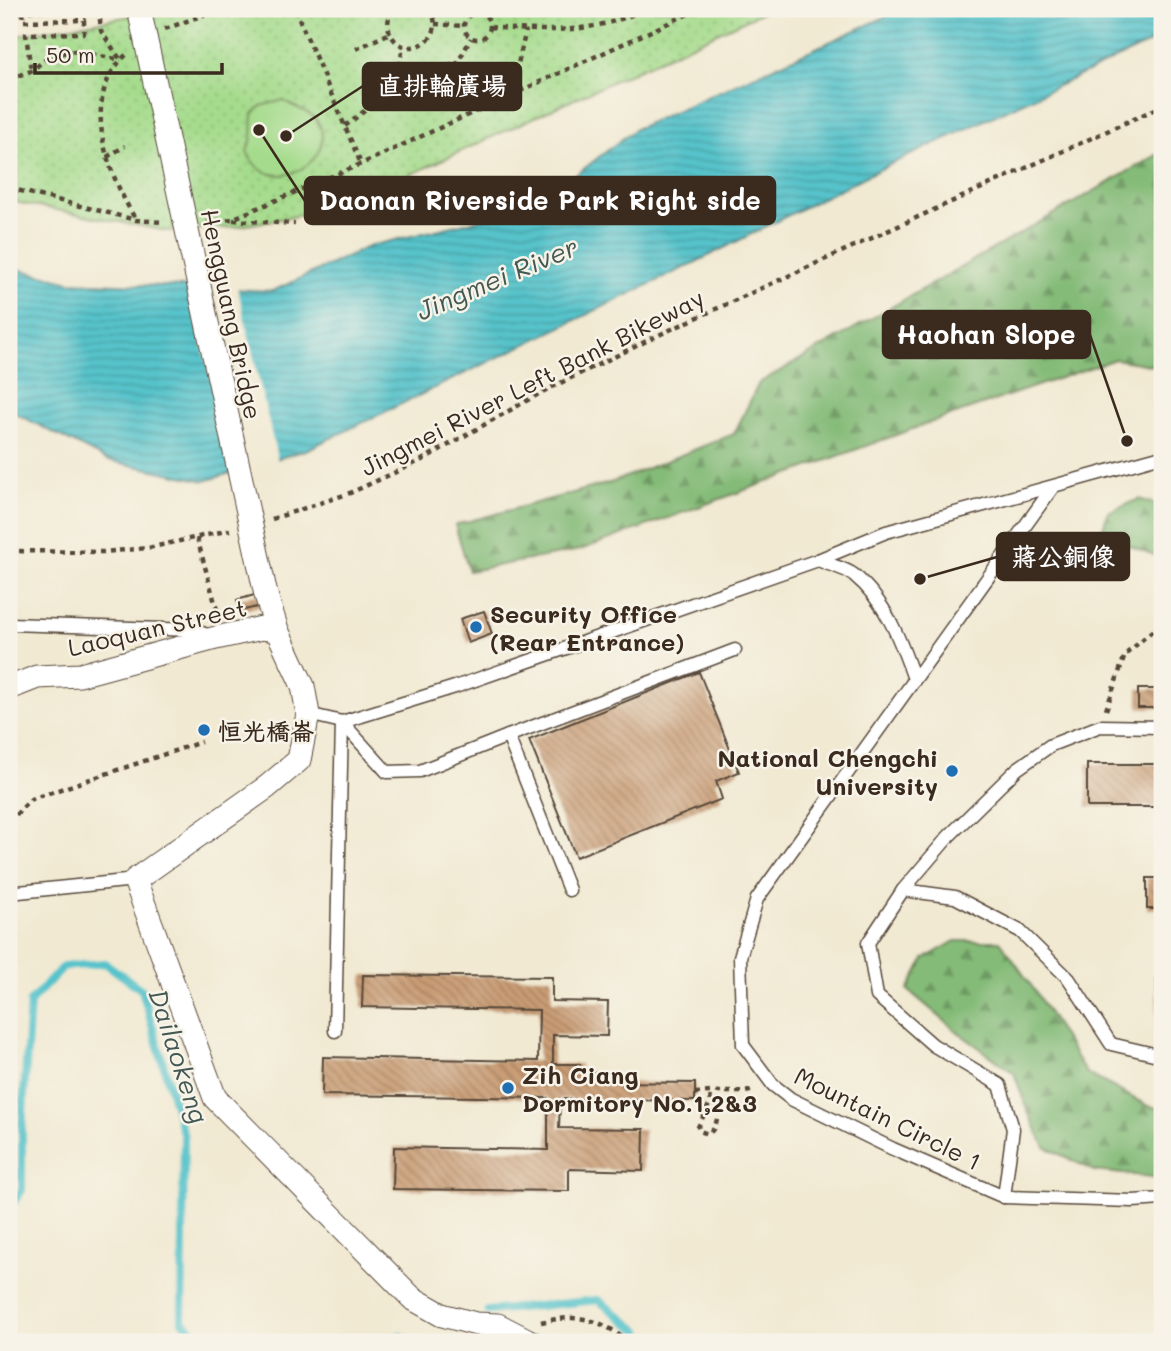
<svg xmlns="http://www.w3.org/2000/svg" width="1171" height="1351" font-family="Mali,'LXGW WenKai TC',sans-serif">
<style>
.forest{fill:url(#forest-firs);stroke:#60724b;stroke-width:2}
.park{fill:url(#park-dots);stroke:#708255;stroke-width:2}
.pitch{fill:#a5db8c;stroke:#708255;stroke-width:2}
.water{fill:url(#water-rules);stroke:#487674;stroke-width:2}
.pier{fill:#f1e9d2}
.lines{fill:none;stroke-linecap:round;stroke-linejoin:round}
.stream{stroke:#56c3cb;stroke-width:8}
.building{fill:url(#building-back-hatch)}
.lane-casing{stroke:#564739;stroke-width:15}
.street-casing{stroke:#564739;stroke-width:25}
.path{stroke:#564739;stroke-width:4.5;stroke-dasharray:5 5;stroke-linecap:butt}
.lane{stroke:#fff;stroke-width:12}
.street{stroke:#fff;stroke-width:23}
.street-bridge-casing{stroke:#564739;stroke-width:25;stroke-linecap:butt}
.street-bridge{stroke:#fff;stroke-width:23}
.poi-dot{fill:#1f6fb2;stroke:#f7f3e8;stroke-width:2.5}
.labels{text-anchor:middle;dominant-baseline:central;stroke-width:5;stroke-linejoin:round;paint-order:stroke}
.street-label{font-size:24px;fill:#3b2a1e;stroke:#f7f3e8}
.poi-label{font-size:24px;font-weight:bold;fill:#3b2a1e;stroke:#f7f3e8;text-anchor:start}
.water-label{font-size:26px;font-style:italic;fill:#435852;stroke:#f7f3e8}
.leader{fill:none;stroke:#3b2a1e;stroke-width:2.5}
.callout-dot{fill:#3b2a1e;stroke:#f7f3e8;stroke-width:2.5}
.callout{fill:#3b2a1e;stroke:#3b2a1e;stroke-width:2.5}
.callout-label{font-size:26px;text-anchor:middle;font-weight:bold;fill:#fff}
</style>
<defs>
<pattern id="forest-firs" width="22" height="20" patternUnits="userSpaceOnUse" patternTransform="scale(1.75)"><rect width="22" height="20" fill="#84bb78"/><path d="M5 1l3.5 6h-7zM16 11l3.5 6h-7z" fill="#6d9862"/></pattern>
<pattern id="park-dots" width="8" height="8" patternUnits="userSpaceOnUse" patternTransform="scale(1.75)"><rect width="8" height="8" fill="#a5db8c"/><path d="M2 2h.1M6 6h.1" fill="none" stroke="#8fbc78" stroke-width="1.8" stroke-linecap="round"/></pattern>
<pattern id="water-rules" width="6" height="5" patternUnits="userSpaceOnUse" patternTransform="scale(1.75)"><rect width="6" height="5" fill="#56c3cb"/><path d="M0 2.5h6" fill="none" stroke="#489fa4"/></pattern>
<pattern id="building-back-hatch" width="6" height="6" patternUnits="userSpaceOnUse" patternTransform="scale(1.75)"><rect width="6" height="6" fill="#c99c74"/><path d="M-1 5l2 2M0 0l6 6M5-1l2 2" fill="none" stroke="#a47f5f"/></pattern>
</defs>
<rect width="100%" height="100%" fill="#f7f3e8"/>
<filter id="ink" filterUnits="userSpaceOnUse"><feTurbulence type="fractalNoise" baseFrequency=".0143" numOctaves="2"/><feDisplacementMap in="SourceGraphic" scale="14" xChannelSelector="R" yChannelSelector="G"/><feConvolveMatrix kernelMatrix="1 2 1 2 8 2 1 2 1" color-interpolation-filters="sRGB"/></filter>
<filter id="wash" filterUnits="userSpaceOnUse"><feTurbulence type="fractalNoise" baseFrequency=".00686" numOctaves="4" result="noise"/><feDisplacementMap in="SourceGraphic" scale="28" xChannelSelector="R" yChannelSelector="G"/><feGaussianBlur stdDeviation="1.57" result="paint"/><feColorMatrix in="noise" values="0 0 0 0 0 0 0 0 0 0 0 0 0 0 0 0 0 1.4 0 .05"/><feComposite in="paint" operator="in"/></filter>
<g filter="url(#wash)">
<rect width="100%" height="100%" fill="#f1e9d2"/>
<!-- forest -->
<g class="forest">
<polygon points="1162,152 1162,367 1115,359 929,423 580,550 469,571 455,525 613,482 734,434 759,383"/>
<polygon points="1139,499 1162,506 1162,558 1101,535 1108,512"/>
<polygon points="955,941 1000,941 1035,991 1086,1073 1148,1106 1162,1109 1162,1178 1094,1171 1045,1147 1028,1112 1014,1073 959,1033 908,990 924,959"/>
</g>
<!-- park -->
<polygon class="park" points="171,9 769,9 336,209 235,227 167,231 9,201 9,37"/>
<!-- pitch -->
<path class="pitch" d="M283 100C292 107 310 112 315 118 346 158 267 204 247 151L252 138 253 114 261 106Z"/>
<!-- water -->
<polygon class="water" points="903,9 1162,9 1162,37 872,173 698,261 308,449 205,481 107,460 9,410 9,267 70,282 273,291 370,246 536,206 635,129"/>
<!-- pier -->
<polygon class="pier" points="188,284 237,286 278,462 234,476"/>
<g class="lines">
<!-- stream -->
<g class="stream">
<polyline points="9,1209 22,1190 22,1128 30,1002 63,967 105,963 142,990 184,1137 182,1320 203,1342"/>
<polyline points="488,1311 598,1300 639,1331 646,1342"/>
<polyline points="378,1342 401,1336"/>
</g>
</g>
<g id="blocks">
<!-- building -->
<g class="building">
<polygon points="258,594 261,606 240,611 237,600"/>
<polygon points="484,611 492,634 468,643 460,619"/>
<polygon points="699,672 739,772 716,781 722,799 576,857 529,740"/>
<rect x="1138" y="689" width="24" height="19"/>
<rect x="1087" y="764" width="75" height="43"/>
<rect x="1147" y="878" width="15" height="31"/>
<polygon points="363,975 552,977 552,1001 608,1002 607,1036 553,1035 553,1064 580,1064 580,1072 600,1072 610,1082 695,1083 695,1101 560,1099 559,1128 644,1129 643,1171 569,1169 569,1191 393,1189 394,1147 548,1150 548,1098 322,1095 323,1057 538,1061 539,1010 362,1007"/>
<polygon points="1156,975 1162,975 1162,1018 1157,1018"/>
</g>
</g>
</g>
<g filter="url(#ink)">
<use href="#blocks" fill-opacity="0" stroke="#564739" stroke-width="2"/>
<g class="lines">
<defs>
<g id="lane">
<polyline points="1053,487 757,899 740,957 743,1045 773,1085 791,1099 893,1149 1004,1197 1133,1201 1162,1199"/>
<path d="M818 560C829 565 845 568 854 575 886 601 901 642 914 679"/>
<polyline points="9,624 194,630 210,636"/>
<polyline points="308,714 342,722 455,687 818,560 886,532 1162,456"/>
<polyline points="342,722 387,772 420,771 508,736 569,890"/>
<polyline points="508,736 735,650"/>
<polyline points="903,890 955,897 1020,931 1069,979 1111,1044 1162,1056"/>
<polyline points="9,893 135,880"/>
<polyline points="335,1031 342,722"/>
<polyline points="1004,1197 1013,1129 1000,1085 933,1045 877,996 868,943 903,890 949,836 1017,769 1051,745 1100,726 1162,727"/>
</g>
<g id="street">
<polyline points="266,595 277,630 303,686 308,714 299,760 267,787 135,880 215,1098 412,1298 442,1315 476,1324 498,1325 531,1342"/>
<polyline points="9,688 37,677 80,675 216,638 262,628 277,630"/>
</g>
</defs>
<!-- lane casing -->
<use href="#lane" class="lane-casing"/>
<!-- street casing -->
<use href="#street" class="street-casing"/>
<!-- path -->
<g class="path">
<polyline points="99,9 101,31 120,59"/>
<polyline points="295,9 361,164"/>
<polyline points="382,9 390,13"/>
<path d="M393 9C389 15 387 22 389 30 400 65 452 40 429 9"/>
<polyline points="9,12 71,9"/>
<polyline points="23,12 23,21 84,20 84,33 26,34 31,71"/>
<circle cx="477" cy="26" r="13"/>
<polyline points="435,24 464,26"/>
<path d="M490 27C542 32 597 34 644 9"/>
<polyline points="165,29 220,9"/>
<polyline points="356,49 390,33"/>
<path d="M126 55C78 99 108 174 136 220"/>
<circle cx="450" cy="78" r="13"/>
<polyline points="456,66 471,38"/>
<circle cx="394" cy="88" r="13"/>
<polyline points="398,76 403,46"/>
<polyline points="9,79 31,71 51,55 75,51 121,60"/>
<polyline points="407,85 437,81"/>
<polyline points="458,88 473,112"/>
<polyline points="518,91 514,81 526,30"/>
<polyline points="345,126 384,96"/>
<polyline points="107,157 125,146"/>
<polyline points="9,188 136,220 163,222"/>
<polyline points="233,220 295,224"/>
<polyline points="207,222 232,219 361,164 699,9"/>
<polyline points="272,519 350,493 422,460 544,391 661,334 1162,106"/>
<polyline points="197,538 217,610"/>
<polyline points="9,551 103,552 148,548 230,530"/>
<polyline points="1106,710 1125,655 1162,622"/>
<polyline points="9,822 31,799 201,742"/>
<path d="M695 1093 711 1092 710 1103 698 1127 700 1131 708 1134C721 1126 717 1105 718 1092H745L754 1090"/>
<path d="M541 1322C578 1314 599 1317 628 1342"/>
</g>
<!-- lane -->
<use href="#lane" class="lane"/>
<!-- street -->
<use href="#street" class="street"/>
<defs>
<polyline id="street-bridge" points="139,9 266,595"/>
</defs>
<!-- street-bridge casing -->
<use href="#street-bridge" class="street-bridge-casing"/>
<!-- street-bridge -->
<use href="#street-bridge" class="street-bridge"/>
</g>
</g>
<!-- markers -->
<g class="poi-dot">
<circle cx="476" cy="627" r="7"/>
<circle cx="204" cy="730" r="7"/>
<circle cx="952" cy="771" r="7"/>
<circle cx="508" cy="1088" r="7"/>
</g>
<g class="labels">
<!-- street labels -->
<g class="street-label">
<text transform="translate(232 314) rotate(78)">Hengguang Bridge</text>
<text transform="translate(532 382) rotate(-27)">Jingmei River Left Bank Bikeway</text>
<text transform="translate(157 627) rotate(-13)">Laoquan Street</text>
<text transform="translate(888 1118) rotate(26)">Mountain Circle 1</text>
</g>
<!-- poi labels -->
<g class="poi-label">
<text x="490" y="613">Security Office<tspan x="490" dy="28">(Rear Entrance)</tspan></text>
<text x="218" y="730">恒光橋崙</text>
<text x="938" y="757" text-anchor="end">National Chengchi<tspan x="938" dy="28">University</tspan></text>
<text x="522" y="1074">Zih Ciang<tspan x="522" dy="28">Dormitory No.1,2&amp;3</tspan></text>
</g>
<!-- water labels -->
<g class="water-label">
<text transform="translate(497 278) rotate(-23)">Jingmei River</text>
<text transform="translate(179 1056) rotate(72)">Dailaokeng</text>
</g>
</g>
<!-- callouts -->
<path class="leader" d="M286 136L363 86M259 130L305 201M1127 441L1090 335M920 579L997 557"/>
<g class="callout-dot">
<circle cx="286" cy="136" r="7"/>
<circle cx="259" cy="130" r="7"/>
<circle cx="1127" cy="441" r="7"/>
<circle cx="920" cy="579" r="7"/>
</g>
<g class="callout">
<rect x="363" y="63" width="158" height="47" rx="7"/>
<rect x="305" y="177" width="470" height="47" rx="7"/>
<rect x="883" y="311" width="207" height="47" rx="7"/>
<rect x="997" y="533" width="132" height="47" rx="7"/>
</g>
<g class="callout-label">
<text x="442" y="95">直排輪廣場</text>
<text x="540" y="210">Daonan Riverside Park Right side</text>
<text x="986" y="344">Haohan Slope</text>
<text x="1063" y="566">蔣公銅像</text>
</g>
<!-- margin -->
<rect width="1171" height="1351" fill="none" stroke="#f7f3e8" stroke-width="35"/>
<!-- scale -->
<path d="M35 63v10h187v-10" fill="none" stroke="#3b2a1e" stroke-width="3.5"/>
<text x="46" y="63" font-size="21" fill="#3b2a1e" stroke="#f7f3e8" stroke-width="5" paint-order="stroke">50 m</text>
</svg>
